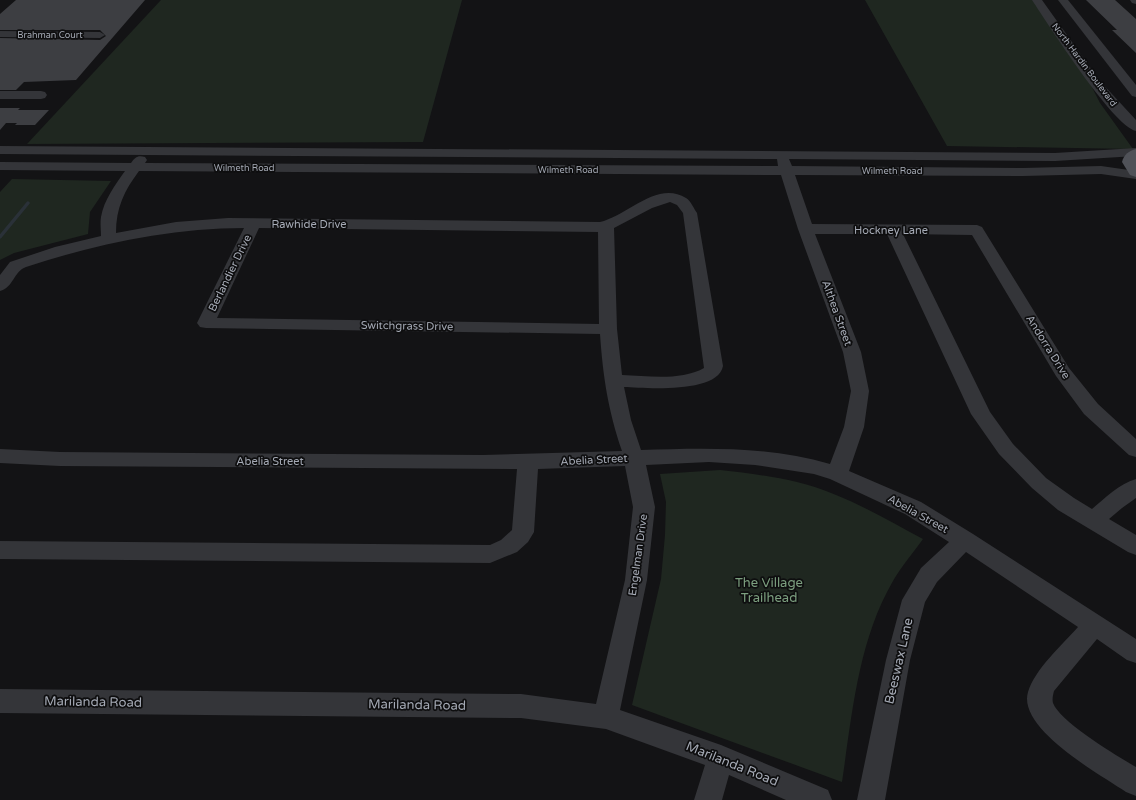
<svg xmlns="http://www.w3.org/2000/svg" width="1136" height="800" font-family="'Varela Round',sans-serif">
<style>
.green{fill:#1f2720}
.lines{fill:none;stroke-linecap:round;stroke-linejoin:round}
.stream{stroke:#2a3138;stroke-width:3.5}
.building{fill:#3d3e42}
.minor{fill:#343539;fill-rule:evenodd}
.major{fill:#505258;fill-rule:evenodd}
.labels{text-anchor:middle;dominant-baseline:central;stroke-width:3.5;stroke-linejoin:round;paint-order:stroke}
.far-street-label{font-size:9px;fill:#a5aab5;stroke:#0e0e0f}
.street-label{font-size:11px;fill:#a5aab5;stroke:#0e0e0f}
.near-park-label{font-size:13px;fill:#7c9f7f;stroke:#0e0e0f}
.near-street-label{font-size:13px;fill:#a5aab5;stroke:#0e0e0f}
</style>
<rect width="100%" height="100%" fill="#131315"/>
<!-- green -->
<g class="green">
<polygon points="161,0 462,0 423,142 27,144"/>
<polygon points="865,0 1038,0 1074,52 1100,103 1133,149 947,146"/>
<polygon points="12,179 111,181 90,212 88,234 14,253 0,260 0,192"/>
<path d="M720 470C746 473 772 476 797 482 842 493 882 517 923 539 913 553 901 567 893 581 858 641 852 715 842 782L632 705 661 579 665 535 666 502 660 474Z"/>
</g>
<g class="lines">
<!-- stream -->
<polyline class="stream" points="0,237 28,203"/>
</g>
<!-- building -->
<g class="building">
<polygon points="16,0 145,0 76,80 24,82 16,90 0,90 0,38 100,40 106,36 100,30 0,30 0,14"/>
<polygon points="1086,0 1115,0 1136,19 1136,53 1112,30 1117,30"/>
<polygon points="0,108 20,108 18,110 49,110 35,125 15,125 17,123 6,123 0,130"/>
</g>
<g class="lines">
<!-- minor -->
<g class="minor">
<path d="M1032 0H1042L1099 80 1136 120V131C1112 125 1048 24 1032 0Z"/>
<polygon points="1058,0 1068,0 1136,85 1136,97 1132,96"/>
<polygon points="1130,0 1136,0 1136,4 1132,3"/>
<polygon points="0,31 100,32 105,35 100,38 0,37"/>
<polygon points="0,91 41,91 45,92 47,95 45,98 41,99 0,99"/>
<path d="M0 146 1055 153 1136 148V156L1055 161 789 159 792 166 1023 168 1101 166 1136 171V179L1101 174 1023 176 795 175 812 224 977 225 982 227 1069 368 1098 404 1136 439V457L1129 455 1084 414 1056 376 972 235 903 234 990 412 1013 444 1046 478 1074 498 1092 509C1105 498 1119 484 1136 479V498L1122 508 1109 519 1136 535V555L1128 552 1058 510 1032 488 999 454 971 414 887 234H815L861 352 869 391 864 427 849 471 921 502 973 534 1136 639V663L1127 660 1097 639 1054 691C1053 695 1052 699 1053 703 1060 722 1117 756 1136 767V796L1126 792C1101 775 1017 729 1028 692 1035 669 1062 645 1078 627L966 552 937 582 925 602 910 660 885 800H857L886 660 902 600 921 568 949 542 905 514 830 479 814 474 755 465 709 462 646 465 655 507 647 580 620 710 721 745 828 790 832 800H786L729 775 722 800H694L705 765 606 729 521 718 0 713V689L521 694 596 704 625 580 633 507 625 466 538 469 534 532 528 542 517 552 490 563 0 559V541L490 545 501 540 512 530 517 469 60 466 0 463V449L60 452 483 455 622 451C608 410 603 377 600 334L206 328 200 327 197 323 244 228C170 228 96 244 26 267 14 271 13 288 0 291V275L10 262 55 247 101 236C101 230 100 223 101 217 104 200 115 185 125 171L0 170V162L131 163C135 157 138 155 145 157L147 160 145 163 778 166 777 159 0 154ZM139 171 781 175 798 229 843 352 851 391 844 427 830 464C769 446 705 448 641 450L631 420 624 387C645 388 718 394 723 366L697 213C694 209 691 201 686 198 657 180 627 216 600 222L228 218 176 222 116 233C116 208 124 191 139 171ZM670 202 677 205 683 213 704 368C681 381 648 376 622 375L617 329 614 228 652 208ZM259 228 598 232 599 324 217 318Z"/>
</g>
<!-- major -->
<path class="major" d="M1136 149V177L1130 175 1122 162C1124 154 1129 151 1136 149Z"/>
</g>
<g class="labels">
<!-- far-street labels -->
<g class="far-street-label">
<text x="50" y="35">Brahman Court</text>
<text transform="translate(1084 65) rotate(53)">North Hardin Boulevard</text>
<text x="244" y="168">Wilmeth Road</text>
<text x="568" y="170">Wilmeth Road</text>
<text x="892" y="171">Wilmeth Road</text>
</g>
<!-- street labels -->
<g class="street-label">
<text x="309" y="224">Rawhide Drive</text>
<text x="891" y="230">Hockney Lane</text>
<text transform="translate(230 273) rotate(-64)">Berlandier Drive</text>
<text transform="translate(837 313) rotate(70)">Althea Street</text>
<text transform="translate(407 326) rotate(1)">Switchgrass Drive</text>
<text transform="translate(1048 347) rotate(58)">Andorra Drive</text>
<text transform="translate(594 460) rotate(-3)">Abelia Street</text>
<text x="270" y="461">Abelia Street</text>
<text transform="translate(918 514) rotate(29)">Abelia Street</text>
<text transform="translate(638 555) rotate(-82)">Engelman Drive</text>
</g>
<!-- near-park labels -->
<g class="near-park-label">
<text x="769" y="583">The Village<tspan x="769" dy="15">Trailhead</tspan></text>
</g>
<!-- near-street labels -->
<g class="near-street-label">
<text transform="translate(899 661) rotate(-77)">Beeswax Lane</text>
<text transform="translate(93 702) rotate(1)">Marilanda Road</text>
<text transform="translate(417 705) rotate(1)">Marilanda Road</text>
<text transform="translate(732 764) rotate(22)">Marilanda Road</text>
</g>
</g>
</svg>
